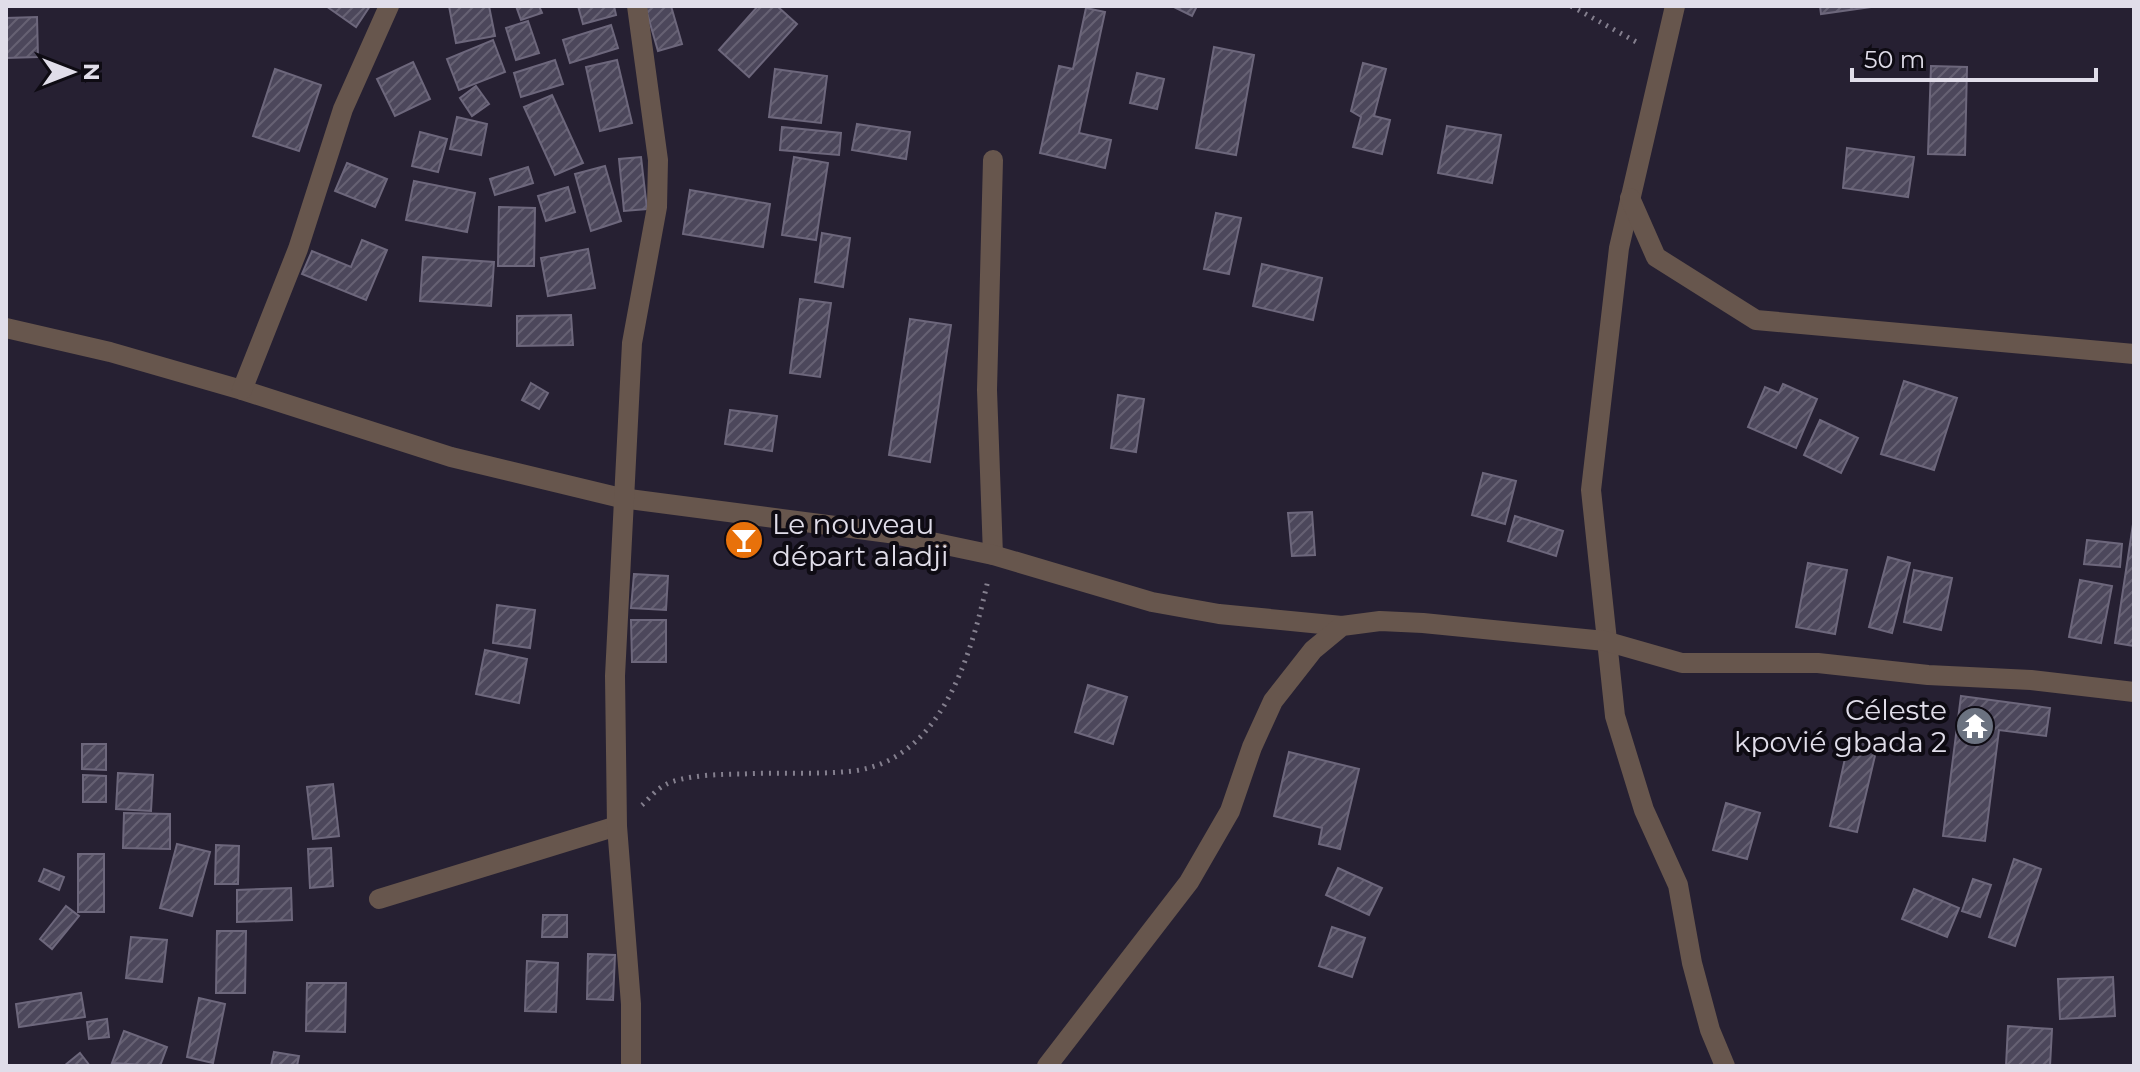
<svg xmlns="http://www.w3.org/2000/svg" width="2140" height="1072" font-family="Montserrat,sans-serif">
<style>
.building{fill:url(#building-hatch);stroke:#6d677c;stroke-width:2}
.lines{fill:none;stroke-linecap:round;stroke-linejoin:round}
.path{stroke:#847f8e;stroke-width:5;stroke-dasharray:2 6;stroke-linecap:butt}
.street{stroke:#67564d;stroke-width:20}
.labels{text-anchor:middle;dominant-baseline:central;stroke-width:8;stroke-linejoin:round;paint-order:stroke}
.poi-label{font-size:28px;fill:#e0dde9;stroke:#0e0b13;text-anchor:start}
</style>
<defs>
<pattern id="building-hatch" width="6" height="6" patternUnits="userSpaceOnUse" patternTransform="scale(2)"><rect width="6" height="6" fill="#4c475b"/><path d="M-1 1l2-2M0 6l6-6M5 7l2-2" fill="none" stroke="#666173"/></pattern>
</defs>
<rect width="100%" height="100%" fill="#262032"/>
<!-- building -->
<g class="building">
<polygon points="326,6 370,6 356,27"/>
<polygon points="449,6 489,6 495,36 456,43"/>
<polygon points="516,6 539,6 542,13 521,20"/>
<polygon points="578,6 614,6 616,15 583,24"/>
<polygon points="645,6 671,6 682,44 658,51"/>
<polygon points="758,6 777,6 797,24 749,77 719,50"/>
<polygon points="1172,6 1197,6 1192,16"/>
<polygon points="1820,6 1878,6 1821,14"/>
<polygon points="1086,8 1105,12 1079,133 1111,140 1105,168 1040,153 1059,66 1073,69"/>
<polygon points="37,17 38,57 6,58 6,18"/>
<polygon points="528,21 539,53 516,60 506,28"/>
<polygon points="611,25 618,48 570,63 563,40"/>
<polygon points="493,40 505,72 459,90 447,59"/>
<polygon points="1214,47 1254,55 1236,155 1196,148"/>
<polygon points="555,60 563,84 521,97 514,73"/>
<polygon points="617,60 632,123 600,131 586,67"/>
<polygon points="413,62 430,99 395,116 377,79"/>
<polygon points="1363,63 1386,69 1374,116 1390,120 1382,154 1353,147 1361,117 1351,111"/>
<polygon points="1931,66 1967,67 1965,155 1928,154"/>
<polygon points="275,69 321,85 299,151 253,136"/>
<polygon points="775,69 827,76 821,123 769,117"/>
<polygon points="1137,73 1164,79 1157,109 1130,103"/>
<polygon points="476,86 489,104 472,116 460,98"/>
<polygon points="552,95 583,163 555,175 524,107"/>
<polygon points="457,117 487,124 481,155 450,149"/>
<polygon points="857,124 910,132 906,159 852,150"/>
<polygon points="1447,126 1501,135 1492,183 1438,173"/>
<polygon points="782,127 841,133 839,155 780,150"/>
<polygon points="420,132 447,139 438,172 412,166"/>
<polygon points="1847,148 1914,157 1908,197 1843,188"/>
<polygon points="641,157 647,209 624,211 619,159"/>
<polygon points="794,157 828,163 816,240 782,235"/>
<polygon points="347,163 387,179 375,207 335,191"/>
<polygon points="605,166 621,221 591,231 575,174"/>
<polygon points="528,167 533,183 495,195 490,179"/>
<polygon points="414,181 475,193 467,232 406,220"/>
<polygon points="568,187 575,212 546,221 538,196"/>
<polygon points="690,190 770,204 763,247 683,234"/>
<polygon points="499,207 535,208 534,266 498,266"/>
<polygon points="1216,213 1241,218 1229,274 1204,269"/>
<polygon points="822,233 850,238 843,287 815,282"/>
<polygon points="362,240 387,250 366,300 302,274 312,251 351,267"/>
<polygon points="588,249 595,288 548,296 541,258"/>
<polygon points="423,257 494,262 491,306 420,301"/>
<polygon points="1262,264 1322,278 1313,320 1253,306"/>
<polygon points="800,299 831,303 820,377 790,373"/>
<polygon points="571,315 573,345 517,346 517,316"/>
<polygon points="910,319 951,325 930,462 889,455"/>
<polygon points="1904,381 1957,398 1934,470 1881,454"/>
<polygon points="531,383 548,393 539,409 522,400"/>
<polygon points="1783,384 1817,399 1796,448 1748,427 1765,387 1779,393"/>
<polygon points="1118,395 1144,399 1136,452 1111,448"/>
<polygon points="730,410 777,416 772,451 725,444"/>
<polygon points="1820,420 1858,438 1841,473 1804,455"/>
<polygon points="1483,473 1516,481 1505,524 1472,515"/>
<polygon points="1312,512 1315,555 1292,556 1288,513"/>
<polygon points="1515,516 1563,531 1556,556 1508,541"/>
<polygon points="2133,524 2134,525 2134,646 2115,643"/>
<polygon points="2087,540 2122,544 2120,567 2084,564"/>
<polygon points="1888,557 1910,563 1892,633 1869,627"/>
<polygon points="1808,563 1847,570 1835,634 1796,627"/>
<polygon points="1914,570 1952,578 1941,630 1904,622"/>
<polygon points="634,574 668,576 666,610 631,608"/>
<polygon points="2080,580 2112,586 2101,643 2069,637"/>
<polygon points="497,605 535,610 530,648 493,643"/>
<polygon points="631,620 666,620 666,662 632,662"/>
<polygon points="485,650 527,659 519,703 476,694"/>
<polygon points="1088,685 1127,697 1113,744 1075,732"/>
<polygon points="1961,696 2050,708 2046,736 1999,730 1985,841 1943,836"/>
<polygon points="1850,736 1878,743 1857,832 1830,826"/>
<polygon points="82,744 106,744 106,770 82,769"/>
<polygon points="1289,752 1359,769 1340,849 1319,844 1322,828 1274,816"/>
<polygon points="118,773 153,775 151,811 116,809"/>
<polygon points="83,775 106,776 106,802 83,802"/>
<polygon points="333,784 339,836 313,839 307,787"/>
<polygon points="1726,803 1760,813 1747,859 1713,850"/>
<polygon points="124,813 170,814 170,849 123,848"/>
<polygon points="177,844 210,852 192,916 160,908"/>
<polygon points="216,845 239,846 238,884 215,884"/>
<polygon points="331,848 333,886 310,888 308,849"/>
<rect x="78" y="854" width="26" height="58"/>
<polygon points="2014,859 2041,869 2015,946 1989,937"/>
<polygon points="1338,868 1382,888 1369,915 1326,895"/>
<polygon points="44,869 64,877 59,890 39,881"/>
<polygon points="1973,879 1991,885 1980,917 1962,911"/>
<polygon points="291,888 292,920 237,922 237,890"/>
<polygon points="1914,889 1959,908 1947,937 1902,919"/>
<polygon points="66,906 79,916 52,949 40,939"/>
<polygon points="543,915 567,915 567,937 542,937"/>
<polygon points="1332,927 1365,938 1352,977 1319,966"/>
<polygon points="217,931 246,931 245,993 216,993"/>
<polygon points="131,937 167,940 162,982 126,978"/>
<polygon points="588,954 615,955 613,1000 587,999"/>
<polygon points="527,961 558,963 556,1012 525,1011"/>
<polygon points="2113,977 2115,1016 2060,1019 2058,979"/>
<polygon points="307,983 346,983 345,1032 306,1031"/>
<polygon points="81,993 85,1017 19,1027 16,1004"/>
<polygon points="199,998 225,1004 213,1063 187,1057"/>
<polygon points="107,1019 109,1037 89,1039 87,1022"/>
<polygon points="2008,1026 2052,1029 2050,1066 2006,1066"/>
<polygon points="124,1031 167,1047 160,1066 112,1063"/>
<polygon points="274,1052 299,1056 297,1066 271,1066"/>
<polygon points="80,1053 90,1066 64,1066"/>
</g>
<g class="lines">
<!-- path -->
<g class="path">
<polyline points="1571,6 1640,44"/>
<path d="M642 805C649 799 656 789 665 785 682 775 723 774 743 774 779 772 817 775 853 771 942 760 971 655 988 580"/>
</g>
<!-- street -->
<g class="street">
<polyline points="1675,6 1619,248 1591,490 1615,716 1644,810 1678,885 1692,963 1710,1030 1725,1066"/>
<polyline points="993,160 987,390 993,555"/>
<polyline points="1630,198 1656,257 1756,320 2134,354"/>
<polyline points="6,328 110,352 242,390 451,457 621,498 889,533 993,555 1152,602 1219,614 1342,626"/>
<polyline points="242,390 298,249 343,109 389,6"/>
<polyline points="379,899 617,826"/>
<polyline points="631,1066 631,1004 617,826 615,676 632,343 657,207 658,160 637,6"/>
<polyline points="1047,1066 1189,882 1230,811 1252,747 1273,701 1313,650 1342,626 1380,621 1423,623 1605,641 1682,663 1818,663 1928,675 2031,680 2134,692"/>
</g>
</g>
<!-- icons -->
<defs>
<symbol id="bar-disc" viewBox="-11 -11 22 22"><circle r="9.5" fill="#e8710a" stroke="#0e0b13"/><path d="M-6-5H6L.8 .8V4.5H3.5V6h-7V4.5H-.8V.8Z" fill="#fff"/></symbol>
<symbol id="temple-disc" viewBox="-11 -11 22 22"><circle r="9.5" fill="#6b7280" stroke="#0e0b13"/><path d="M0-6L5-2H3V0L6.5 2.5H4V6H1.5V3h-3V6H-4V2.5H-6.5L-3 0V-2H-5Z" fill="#fff"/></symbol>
</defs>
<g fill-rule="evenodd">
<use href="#bar-disc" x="722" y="518" width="44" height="44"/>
<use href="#temple-disc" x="1953" y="704" width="44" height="44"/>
</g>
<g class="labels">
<!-- poi labels -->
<g class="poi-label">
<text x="772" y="524">Le nouveau<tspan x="772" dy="32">départ aladji</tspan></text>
<text x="1947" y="710" text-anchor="end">Céleste<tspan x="1947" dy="32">kpovié gbada 2</tspan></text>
</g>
</g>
<!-- border -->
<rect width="2140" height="1072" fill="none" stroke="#e0dde9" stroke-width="16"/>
<!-- north arrow -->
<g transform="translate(72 72) rotate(90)" stroke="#0e0b13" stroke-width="6" paint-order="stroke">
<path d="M0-6L14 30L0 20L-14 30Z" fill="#e0dde9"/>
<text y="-12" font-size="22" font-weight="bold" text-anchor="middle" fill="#e0dde9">N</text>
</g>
<!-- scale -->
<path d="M1852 68v12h244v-12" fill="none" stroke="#e0dde9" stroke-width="4"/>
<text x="1864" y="68" font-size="24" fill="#e0dde9" stroke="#0e0b13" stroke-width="6" paint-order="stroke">50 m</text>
</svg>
